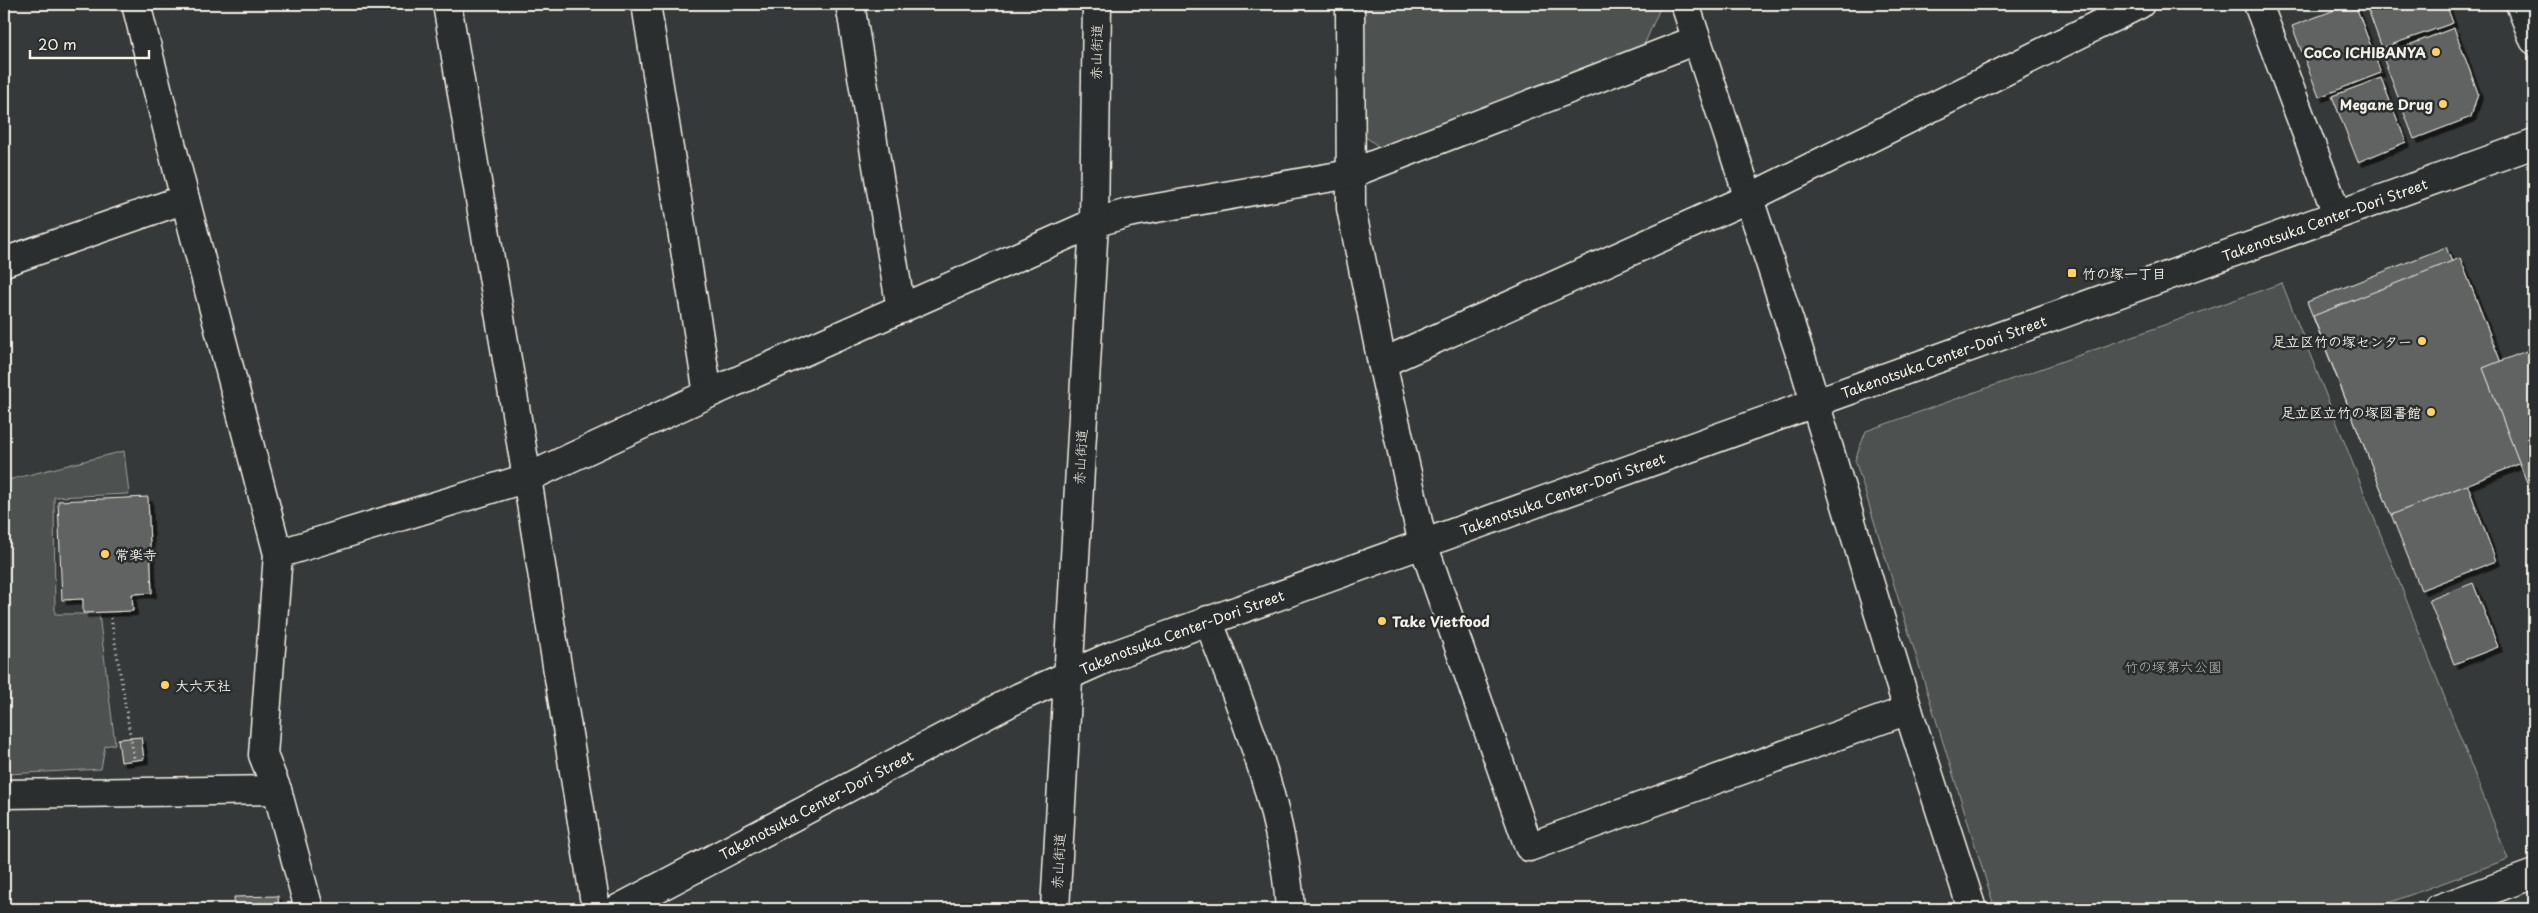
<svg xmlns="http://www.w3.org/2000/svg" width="2538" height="913" font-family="'Playpen Sans','Klee One',sans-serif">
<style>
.green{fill:#4e514f;stroke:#a1a19c}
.building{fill:#616362;stroke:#f4f1e8;filter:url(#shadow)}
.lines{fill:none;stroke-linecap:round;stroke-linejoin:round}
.minor-casing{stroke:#f4f1e8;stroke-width:31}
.path{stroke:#f4f1e8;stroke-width:3;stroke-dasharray:1 4;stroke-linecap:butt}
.minor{stroke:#2a2d2e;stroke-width:28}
.poi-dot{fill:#ffd166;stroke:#2a2d2e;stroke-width:2}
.labels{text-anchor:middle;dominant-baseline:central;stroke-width:5;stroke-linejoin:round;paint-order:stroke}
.street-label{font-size:14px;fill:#f4f1e8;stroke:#2a2d2e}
.poi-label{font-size:14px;font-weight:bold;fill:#f4f1e8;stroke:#2a2d2e;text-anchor:end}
.park-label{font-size:14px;fill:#bab9b2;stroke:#2a2d2e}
</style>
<defs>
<filter id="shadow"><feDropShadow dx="4.5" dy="4.5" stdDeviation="0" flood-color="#0009"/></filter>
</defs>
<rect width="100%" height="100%" fill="#363939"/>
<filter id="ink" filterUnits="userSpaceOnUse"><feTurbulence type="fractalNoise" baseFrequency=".02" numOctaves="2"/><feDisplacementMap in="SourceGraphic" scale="10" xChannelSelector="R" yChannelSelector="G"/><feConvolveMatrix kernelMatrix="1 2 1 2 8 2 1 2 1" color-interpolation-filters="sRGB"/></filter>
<g filter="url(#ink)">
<!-- green -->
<g class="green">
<polygon points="1362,4 1660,4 1661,6 1644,45 1386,152 1363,135"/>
<polygon points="2282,283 2508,859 2372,909 1995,909 1855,460 1866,431"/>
<polygon points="124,451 129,494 54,497 55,614 99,614 115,744 105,746 101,769 8,774 4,755 4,481"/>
</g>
<!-- building -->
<g class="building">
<polygon points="2351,4 2355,4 2381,73 2319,97 2292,26"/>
<polygon points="2366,4 2446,4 2453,23 2382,48"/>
<polygon points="2454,28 2478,93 2471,117 2414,139 2382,55"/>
<polygon points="2381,78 2406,142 2358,162 2332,96"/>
<polygon points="2446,247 2525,448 2463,473 2496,561 2421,590 2307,302"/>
<polygon points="2460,258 2534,447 2534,458 2391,515 2313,316"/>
<polygon points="2534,348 2534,501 2483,368"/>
<polygon points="148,497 152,593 132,594 133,611 83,613 83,599 62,600 58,501"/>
<polygon points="2473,583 2498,647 2454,664 2429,600"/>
<polygon points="141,737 144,759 121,762 118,739"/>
<polygon points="278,896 279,909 235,909 234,897"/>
</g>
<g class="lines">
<defs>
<g id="minor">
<polyline points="136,4 185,199 278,554 263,755 277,790 309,909"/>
<polyline points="447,4 527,478 596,909"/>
<polyline points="646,4 708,394"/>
<polyline points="850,4 901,309"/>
<polyline points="1350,4 1351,208 1382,363 1423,544 1529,847 1908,710"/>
<polyline points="1685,4 1804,366 1908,710 1972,909"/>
<polyline points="2258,4 2337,214"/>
<polyline points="2520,4 2534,40"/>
<polyline points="4,262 185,199"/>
<polyline points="1382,363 1749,198 2140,4"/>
<polyline points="278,554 527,478 708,394 1094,223 1128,213 1350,174 1696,40"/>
<path d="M1208 620C1244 713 1284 809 1290 909"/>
<polyline points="4,794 277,790"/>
<path id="s1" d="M618 909 1020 697 1114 655 2534 144"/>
<polyline points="1055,909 1094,223 1097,4"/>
<polyline points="2438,909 2534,874"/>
</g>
</defs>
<!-- minor casing -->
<use href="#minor" class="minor-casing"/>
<!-- path -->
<polyline class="path" points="111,618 134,758"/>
<!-- minor -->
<use href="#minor" class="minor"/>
</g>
</g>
<!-- markers -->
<g class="poi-dot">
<circle cx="2436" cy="52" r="5"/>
<circle cx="2443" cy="104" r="5"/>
<rect x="2067" y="268" width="10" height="10" rx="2.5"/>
<circle cx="2422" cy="341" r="5"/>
<circle cx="2431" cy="412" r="5"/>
<circle cx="105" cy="554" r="5"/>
<circle cx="1382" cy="621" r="5"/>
<circle cx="165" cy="685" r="5"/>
</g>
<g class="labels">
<!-- street labels -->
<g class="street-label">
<text transform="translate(1096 52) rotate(-89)">赤山街道</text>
<text stroke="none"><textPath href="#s1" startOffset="1844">Takenotsuka Center-Dori Street</textPath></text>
<text stroke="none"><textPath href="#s1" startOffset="1439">Takenotsuka Center-Dori Street</textPath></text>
<text transform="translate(1080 457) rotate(-87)">赤山街道</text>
<text stroke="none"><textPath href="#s1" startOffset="1034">Takenotsuka Center-Dori Street</textPath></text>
<text stroke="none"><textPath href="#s1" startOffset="629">Takenotsuka Center-Dori Street</textPath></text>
<text stroke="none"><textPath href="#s1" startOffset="224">Takenotsuka Center-Dori Street</textPath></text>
<text transform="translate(1058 861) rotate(-87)">赤山街道</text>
</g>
<!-- poi labels -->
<g class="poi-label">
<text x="2426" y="52">CoCo ICHIBANYA</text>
<text x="2433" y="104">Megane Drug</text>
<text x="2082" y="273" text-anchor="start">竹の塚一丁目</text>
<text x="2412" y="341">足立区竹の塚センター</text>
<text x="2421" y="412">足立区立竹の塚図書館</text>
<text x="115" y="554" text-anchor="start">常楽寺</text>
<text x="1392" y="621" text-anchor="start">Take Vietfood</text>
<text x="175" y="685" text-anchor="start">大六天社</text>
</g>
<!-- park labels -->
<g class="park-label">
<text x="2173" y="666">竹の塚第六公園</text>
</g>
</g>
<!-- margin -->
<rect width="2538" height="913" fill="none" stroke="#2a2d2e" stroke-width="20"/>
<rect x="10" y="10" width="2518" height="893" fill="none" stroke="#f4f1e8" stroke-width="2" filter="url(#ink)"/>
<!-- scale -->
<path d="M30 50v8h119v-8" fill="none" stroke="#f4f1e8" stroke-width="2.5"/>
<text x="38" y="50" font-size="15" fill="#f4f1e8" stroke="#2a2d2e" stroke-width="4" paint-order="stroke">20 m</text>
</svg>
